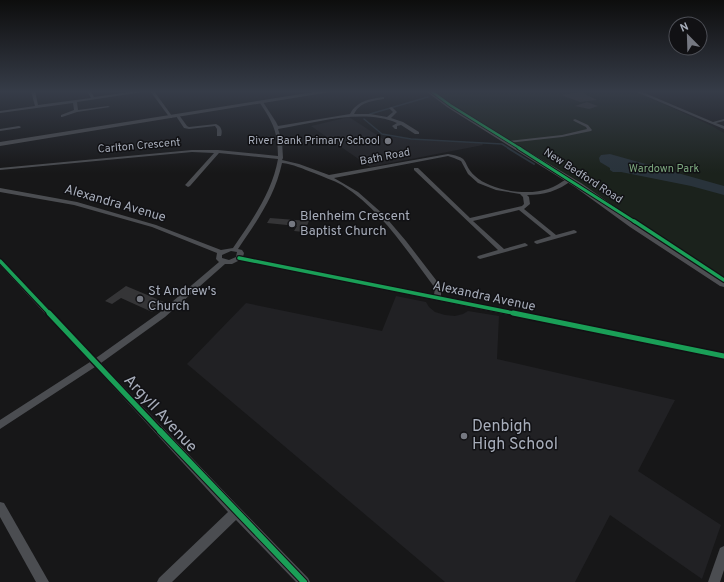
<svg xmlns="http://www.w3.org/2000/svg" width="724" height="582" font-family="Overpass,sans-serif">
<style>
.built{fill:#212124}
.green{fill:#1b221c}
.water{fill:#29333b}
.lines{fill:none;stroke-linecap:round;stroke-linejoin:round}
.stream-far1{stroke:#29333b;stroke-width:1.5}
.stream{stroke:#29333b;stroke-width:2}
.building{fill:#353537}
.street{fill:#4b4d51;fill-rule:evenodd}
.primary{fill:#4e4f52;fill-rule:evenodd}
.highway{fill:#4d4e52;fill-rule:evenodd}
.cycleway-far4-casing{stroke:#111114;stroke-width:4}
.cycleway-far3-casing{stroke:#111114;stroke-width:5}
.cycleway-far2-casing{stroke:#111114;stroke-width:6}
.cycleway-far1-casing{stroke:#111114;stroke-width:8}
.cycleway-casing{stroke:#111114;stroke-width:8}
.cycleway-far4{stroke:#1a9f57;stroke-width:2.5}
.cycleway-far3{stroke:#1a9f57;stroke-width:3}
.cycleway-far2{stroke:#1a9f57;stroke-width:3.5}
.cycleway-far1{stroke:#1a9f57;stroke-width:5}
.cycleway{stroke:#1a9f57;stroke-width:6}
.poi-dot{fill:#757881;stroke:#111114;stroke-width:1.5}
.labels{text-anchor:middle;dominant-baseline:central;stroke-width:3;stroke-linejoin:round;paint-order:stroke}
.far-poi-label{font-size:11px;fill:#a7adba;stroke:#111114;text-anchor:end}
.far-street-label{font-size:11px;fill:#a7adba;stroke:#111114}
.far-park-label{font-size:11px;fill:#7ca77e;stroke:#111114}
.street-label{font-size:13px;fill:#a7adba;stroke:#111114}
.poi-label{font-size:13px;fill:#a7adba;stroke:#111114;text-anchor:start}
.near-street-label{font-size:16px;fill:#a7adba;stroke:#111114}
.near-poi-label{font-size:16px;fill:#a7adba;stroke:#111114;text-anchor:start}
</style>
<rect width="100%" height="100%" fill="#171718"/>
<!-- built -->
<g class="built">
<polygon points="349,117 383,139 391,137 482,143 483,145 370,167 311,126"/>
<polygon points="396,296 426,302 429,307 435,312 445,315 455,316 463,314 468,311 499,316 497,359 675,400 638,471 721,525 702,579 610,515 575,582 445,582 187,364 246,303 382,331"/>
</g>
<!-- green -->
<polygon class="green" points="434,91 635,91 712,126 724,133 724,279 578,182 459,109"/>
<!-- water -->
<polygon class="water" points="610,154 724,186 724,195 691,186 621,172 613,172 610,170 610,168 600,162 599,158 601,155"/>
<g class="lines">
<!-- stream-far1 -->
<g class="stream-far1">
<polyline points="370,114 428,97"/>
<polyline points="364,119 382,134 411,139 502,144 510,149"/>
</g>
<!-- stream -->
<polyline class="stream" points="508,148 534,164"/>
</g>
<!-- building -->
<g class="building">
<polygon points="581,92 597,100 580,102 561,95"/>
<polygon points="587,102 598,106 589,109 575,106"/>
<polygon points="270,218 309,221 304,232 294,231 297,226 267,223"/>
<polygon points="126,286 164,302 152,312 121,298 112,304 105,301"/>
</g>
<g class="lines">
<!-- street -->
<g class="street">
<polygon points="31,91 35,91 38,105 91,98 87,91 91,91 94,97 137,91 149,91 77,102 78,110 108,106 110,107 77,112 62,117 61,117 61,115 74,110 73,103 0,113 0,111 35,106"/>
<polygon points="150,91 154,91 172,116 172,118 170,118"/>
<polygon points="634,91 640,91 713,122 724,119 724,121 716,123 724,126 724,129"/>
<path d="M383 97H384V99C372 101 360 102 354 114H370L387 117 393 112 389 108 392 107 397 112 391 118 403 122 419 132V134H415L401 125 397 126V129H395L392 126 397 123C363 108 315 123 278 129L282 141 283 158 282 160 299 164 329 175 448 154C472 158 461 163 475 176 491 191 528 196 548 189 555 187 561 182 567 179L572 180C559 191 543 195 527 195L529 197 530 204 524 209 556 235 574 230 576 231 577 232 576 233 537 244 535 243 534 242 535 241 551 236 519 210 473 221 504 249 525 243 528 245 527 246 480 259 478 258 477 257 478 256 498 250 414 170V168H418L470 218 522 206 524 204 523 197 520 194 496 190 478 183 468 174 461 161 454 158 448 156 334 178 358 192 383 214 406 241 436 280 441 288V296L724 353V359L240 260 232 264H225L165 317 101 363 235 503 308 578 310 582H296L236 520 172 582H157L159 578 228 512 95 367 0 429V420L90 362 0 265V259L2 260 96 358 159 313 219 262 216 259 217 253 152 227 74 205 0 192V188L77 202 156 225 221 250 233 248C252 220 272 193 278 159L219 153 190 186 188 187 185 185 186 184 214 153 192 152 0 170V168L192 150H218L278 156C278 132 273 123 260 103L261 102H263L276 122 278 126 350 114C357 101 369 99 383 97ZM282 163C293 164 303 169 314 173 323 177 333 180 342 185 380 209 405 248 432 284L435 288 434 295 243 257 244 253 242 250 238 249C257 221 275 196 282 163ZM231 251 237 252 236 257 229 260 222 258V255Z"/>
<path d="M177 115H179L187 126 189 127 216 124C221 126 223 131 221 136H217V129L215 126 189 129 184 128 176 116Z"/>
<polygon points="575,119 588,125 592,130 591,131 562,137 508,143 506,142 508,141 562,135 587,129 586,127 574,121 573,120"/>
<polygon points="19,126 21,127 20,128 0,131 0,129"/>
<polygon points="0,502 4,503 49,582 36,582 0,517"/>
<polygon points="724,546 724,570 720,582 708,582 720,548"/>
</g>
<!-- primary -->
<polygon class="primary" points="320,91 336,91 0,146 0,142"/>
<!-- highway -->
<polygon class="highway" points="426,91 433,91 451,105 581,183 638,223 724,278 724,287 720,286 630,227 575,187 447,107"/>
<defs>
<polyline id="cycleway-far4" points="431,91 450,105 521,149"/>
<polyline id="cycleway-far3" points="519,148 635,222"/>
<g id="cycleway-far2">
<polyline points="634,221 724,280"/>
<polyline points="239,258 518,314"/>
<polyline points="0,261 50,314"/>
</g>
<g id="cycleway-far1">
<polyline points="49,313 161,432"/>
<polyline points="513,313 724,356"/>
</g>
<polyline id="cycleway" points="160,431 304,582"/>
</defs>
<!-- cycleway-far4 casing -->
<use href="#cycleway-far4" class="cycleway-far4-casing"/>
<!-- cycleway-far3 casing -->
<use href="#cycleway-far3" class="cycleway-far3-casing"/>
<!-- cycleway-far2 casing -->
<use href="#cycleway-far2" class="cycleway-far2-casing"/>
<!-- cycleway-far1 casing -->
<use href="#cycleway-far1" class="cycleway-far1-casing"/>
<!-- cycleway casing -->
<use href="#cycleway" class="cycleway-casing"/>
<!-- cycleway-far4 -->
<use href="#cycleway-far4" class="cycleway-far4"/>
<!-- cycleway-far3 -->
<use href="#cycleway-far3" class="cycleway-far3"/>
<!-- cycleway-far2 -->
<use href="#cycleway-far2" class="cycleway-far2"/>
<!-- cycleway-far1 -->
<use href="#cycleway-far1" class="cycleway-far1"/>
<!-- cycleway -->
<use href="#cycleway" class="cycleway"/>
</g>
<!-- sky -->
<linearGradient id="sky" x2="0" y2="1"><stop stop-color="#0d0d0d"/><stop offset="0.53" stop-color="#363c48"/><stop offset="1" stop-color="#363c48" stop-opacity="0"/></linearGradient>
<rect width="724" height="173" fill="url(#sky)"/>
<!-- markers -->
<g class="poi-dot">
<circle cx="388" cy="141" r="4"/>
<circle cx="292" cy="224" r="4"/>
<circle cx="140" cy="299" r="4"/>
<circle cx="464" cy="436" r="4"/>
</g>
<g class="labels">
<!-- far-poi labels -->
<g class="far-poi-label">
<text x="380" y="141">River Bank Primary School</text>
</g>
<!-- far-street labels -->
<g class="far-street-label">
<text transform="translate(139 146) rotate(-5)">Carlton Crescent</text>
<text transform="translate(385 157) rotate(-11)">Bath Road</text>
<text transform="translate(583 176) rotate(33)">New Bedford Road</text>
</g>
<!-- far-park labels -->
<g class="far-park-label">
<text x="664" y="169">Wardown Park</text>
</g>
<!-- street labels -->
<g class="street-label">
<text transform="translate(115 204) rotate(16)">Alexandra Avenue</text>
<text transform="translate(484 297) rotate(12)">Alexandra Avenue</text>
</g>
<!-- poi labels -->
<g class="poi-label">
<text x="300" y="217">Blenheim Crescent<tspan x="300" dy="15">Baptist Church</tspan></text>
<text x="148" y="292">St Andrew's<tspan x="148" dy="15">Church</tspan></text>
</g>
<!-- near-street labels -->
<g class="near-street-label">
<text transform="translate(160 414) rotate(47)">Argyll Avenue</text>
</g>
<!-- near-poi labels -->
<g class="near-poi-label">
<text x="472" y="427">Denbigh<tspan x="472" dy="18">High School</tspan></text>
</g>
</g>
<!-- north arrow -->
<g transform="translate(688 36) rotate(337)"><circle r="19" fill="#111114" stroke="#4d4f56"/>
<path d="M0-3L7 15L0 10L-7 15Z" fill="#757881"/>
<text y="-6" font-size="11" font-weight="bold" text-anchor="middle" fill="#a7adba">N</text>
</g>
</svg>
